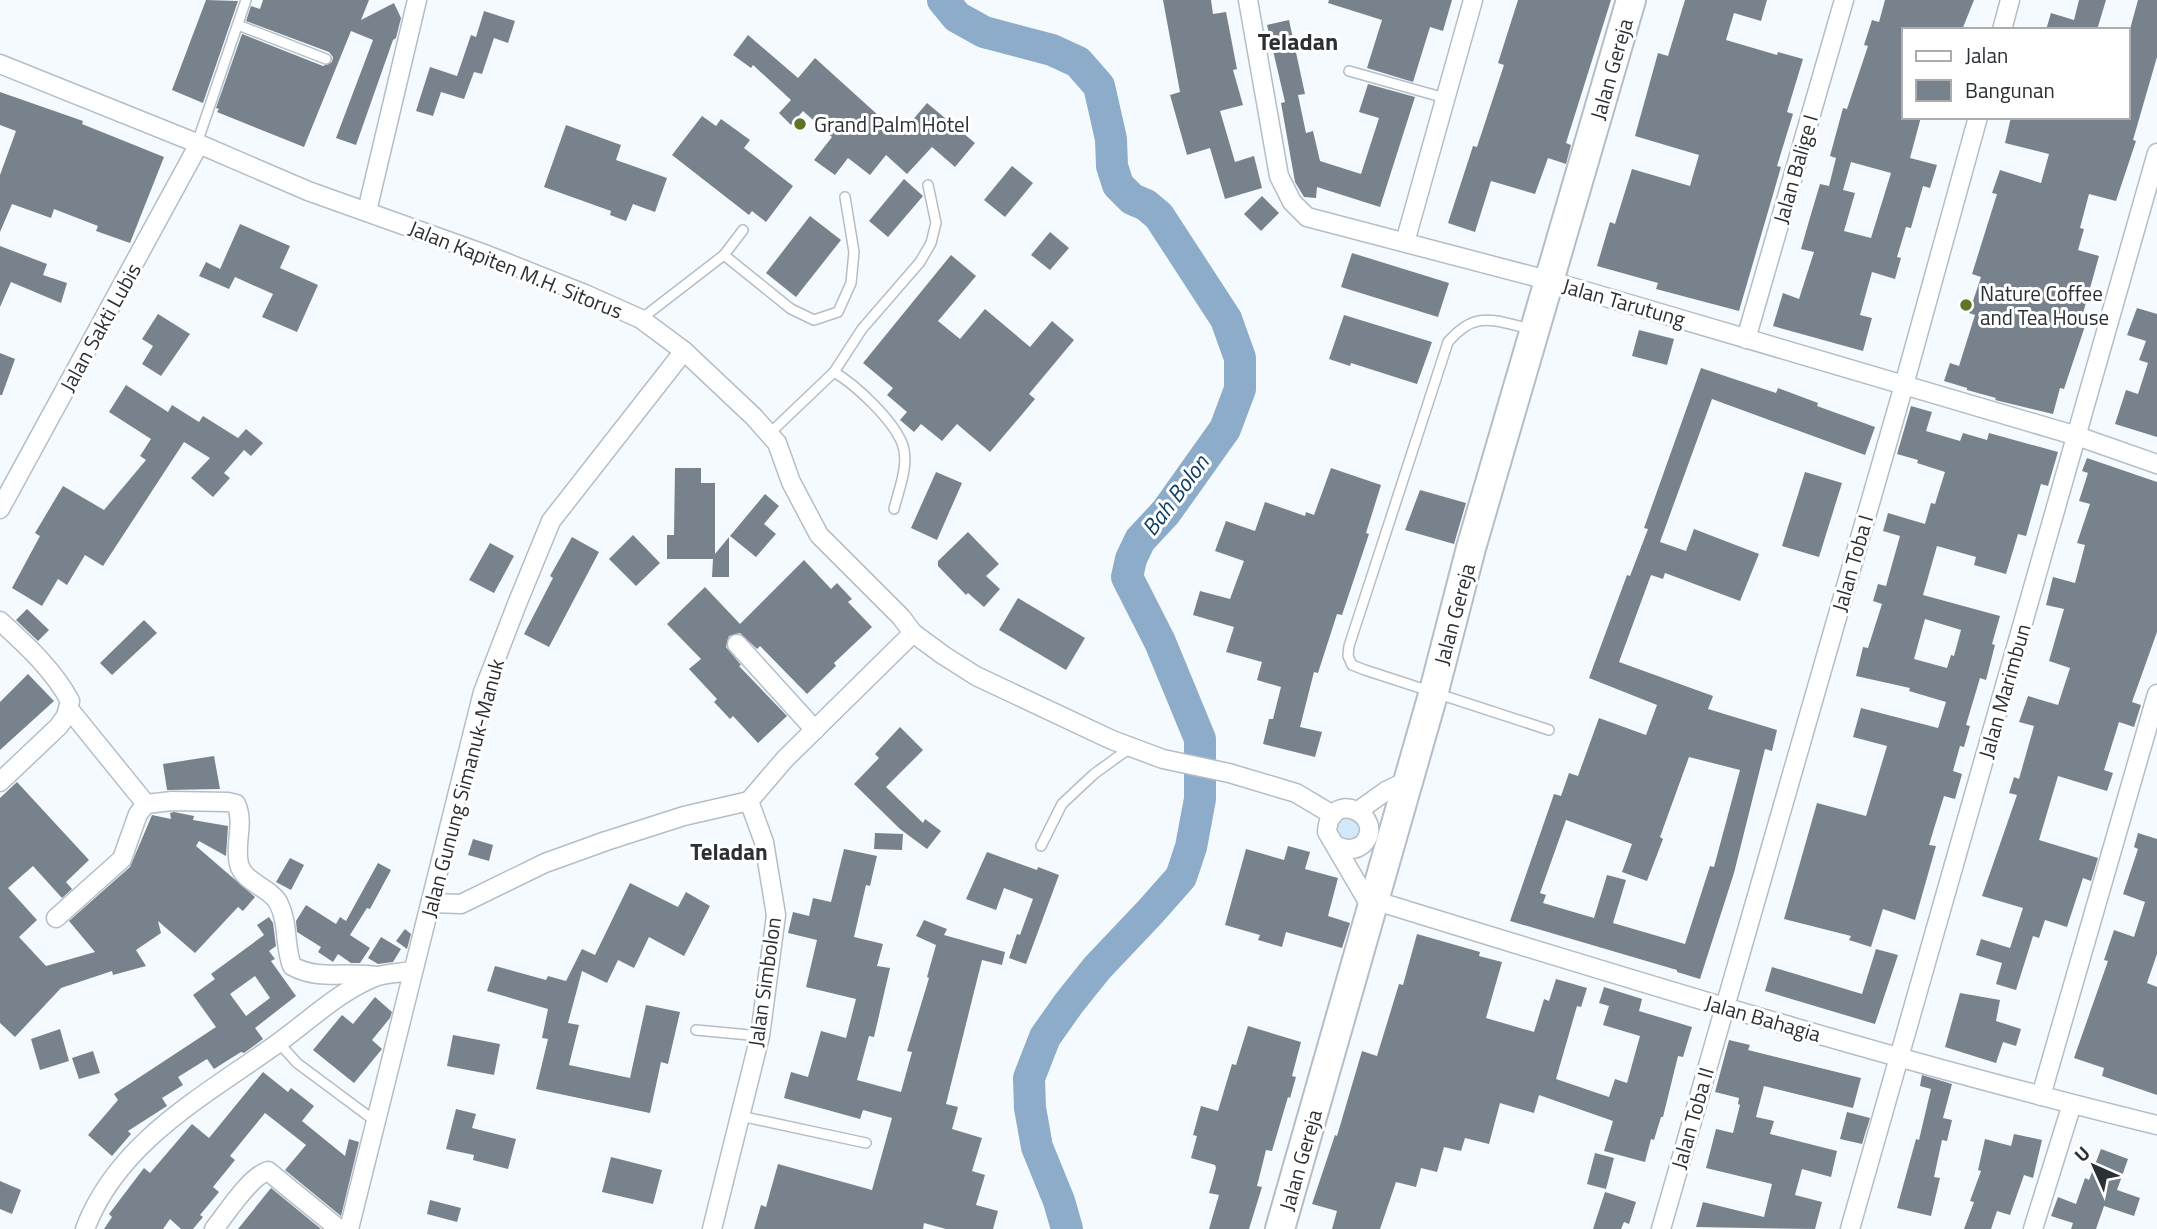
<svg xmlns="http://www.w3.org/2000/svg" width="2157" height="1229" font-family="'Titillium Web',sans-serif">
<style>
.green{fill:#d4e8fb}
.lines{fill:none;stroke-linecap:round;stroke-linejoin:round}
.river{stroke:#8dacca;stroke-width:32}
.building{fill:#78828c;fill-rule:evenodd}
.service-casing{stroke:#b3bec8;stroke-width:12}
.minor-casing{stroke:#b3bec8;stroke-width:21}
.primary-casing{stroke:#b3bec8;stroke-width:32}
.service{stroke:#fff;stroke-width:9}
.minor{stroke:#fff;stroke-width:18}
.primary{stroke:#fff;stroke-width:28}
.poi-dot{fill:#5f7525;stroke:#fff;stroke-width:2.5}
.labels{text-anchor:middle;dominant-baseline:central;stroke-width:6;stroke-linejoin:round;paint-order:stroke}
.street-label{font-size:21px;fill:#2b3034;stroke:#fff}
.poi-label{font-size:21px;fill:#2b3034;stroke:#fff;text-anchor:start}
.water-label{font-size:23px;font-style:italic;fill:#0d3e65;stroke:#fff}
.neighbourhood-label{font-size:23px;font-weight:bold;fill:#2b3034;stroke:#fff}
.quarter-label{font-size:24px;font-weight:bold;fill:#2b3034;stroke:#fff}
</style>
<rect width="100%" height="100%" fill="#f5fafe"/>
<!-- green -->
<polygon class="green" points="1355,811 1363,840 1340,846 1332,817"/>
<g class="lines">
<!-- river -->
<polyline class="river" points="943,0 957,17 984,32 1052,50 1078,62 1099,86 1111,139 1112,166 1118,185 1132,199 1146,205 1159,216 1226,319 1240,358 1240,389 1225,429 1166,512 1140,540 1131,559 1127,577 1160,642 1200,739 1200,799 1191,847 1181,877 1151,911 1097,968 1069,1003 1045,1037 1029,1078 1030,1108 1037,1147 1059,1201 1067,1229"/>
</g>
<!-- building -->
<g class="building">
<polygon points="206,0 238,1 203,103 172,90"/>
<polygon points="263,0 369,0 361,20 394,3 401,18 396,38 393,40 356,145 336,138 373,40 351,31 304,147 217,112 219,109 216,108 242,34 323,66 332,62 333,57 329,52 246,21 251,6 260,9"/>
<polygon points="1163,0 1211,0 1213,14 1226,12 1237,69 1233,70 1243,105 1220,111 1235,162 1254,156 1262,188 1225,199 1210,148 1187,155 1170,95 1180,92"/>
<polygon points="1329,0 1452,0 1443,31 1430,27 1413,82 1367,68 1382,20 1328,3"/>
<polygon points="1518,0 1611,0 1566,143 1571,145 1566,164 1548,158 1535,194 1491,181 1475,232 1448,223 1473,146 1477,147 1504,65 1498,63"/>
<polygon points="1685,0 1767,0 1761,21 1734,13 1726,40 1777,55 1778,52 1803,59 1787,112 1793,114 1777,166 1781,167 1739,311 1656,289 1658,283 1597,266 1610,222 1615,224 1632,169 1690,186 1699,155 1635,136 1658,53 1668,56"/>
<path d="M1885 0H1974L1962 30H1903V117H1921L1910 158 1937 165 1930 188 1923 186 1911 228 1906 227 1897 257 1901 258 1895 279 1872 272 1860 315 1872 318 1863 351 1773 326 1783 293 1799 299 1814 252 1801 249 1809 221 1820 184 1829 186 1836 158 1830 156 1843 108 1847 109 1868 46 1864 45 1872 20 1879 22ZM1851 162 1891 173 1871 238 1844 231 1855 193 1843 190Z"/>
<polygon points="2079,0 2106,0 2097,30 2046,30 2051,13 2074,20"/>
<polygon points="2138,0 2157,0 2157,57 2133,140 2136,141 2116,201 2089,194 2080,228 2084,229 2078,250 2099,256 2080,324 2085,326 2064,389 2060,388 2053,414 1995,400 1996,398 1967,390 1967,388 1944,381 1950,363 1959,366 1975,315 1969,313 1981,277 1972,274 1997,194 1992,193 2000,170 2041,183 2049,154 2005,143 2011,117 2127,117 2127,40"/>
<polygon points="484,11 515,21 508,43 494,38 482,74 474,72 464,99 441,92 433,116 416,111 430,67 457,76 471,35 476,37"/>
<polygon points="1289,20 1305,94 1298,95 1306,133 1313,131 1320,161 1361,174 1379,118 1359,112 1368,84 1415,97 1380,207 1317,187 1316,198 1304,197 1295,182 1281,103 1285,102 1267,25"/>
<polygon points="748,35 798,78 815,58 900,135 927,103 975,143 955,167 932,147 907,174 886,155 870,175 848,158 835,175 814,160 832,137 803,111 791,125 779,113 791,100 753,65 751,68 733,55"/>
<polygon points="0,92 83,121 82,124 164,157 130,243 96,231 98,226 54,209 51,218 12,204 0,232 0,175 16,131 0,125"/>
<polygon points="702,116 716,126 721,119 750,140 744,148 793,186 766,222 752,211 749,215 672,155"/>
<polygon points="566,125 621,145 616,160 667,178 655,212 633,204 626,221 610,215 611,211 544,187"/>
<polygon points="1012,166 1033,183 1005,217 984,200"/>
<polygon points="904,179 923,196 888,237 869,221"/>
<polygon points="1262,196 1279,213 1261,231 1244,214"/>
<polygon points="810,216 841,240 796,297 766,273"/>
<polygon points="240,224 290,246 280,268 318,285 297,332 262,317 273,294 235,277 229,289 199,276 206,262 220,269"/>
<polygon points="1050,232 1069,248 1050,270 1031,255"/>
<polygon points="0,246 47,264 43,275 67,283 61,303 11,282 0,307"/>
<polygon points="1352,253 1449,283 1438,317 1341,287"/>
<polygon points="951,255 976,276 938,321 960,339 985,309 1030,347 1052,321 1074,340 1029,394 1035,399 990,452 957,424 942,441 921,424 914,432 900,420 907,412 887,395 893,388 863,363"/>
<polygon points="2137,308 2157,314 2157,437 2115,424 2126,390 2138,394 2148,363 2139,360 2146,341 2127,335"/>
<polygon points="158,314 190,334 161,376 142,364 153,346 142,339"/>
<polygon points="1344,315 1432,342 1417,384 1351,363 1350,366 1329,359"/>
<polygon points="1639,330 1674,339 1667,365 1632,356"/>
<polygon points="0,353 15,359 2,395 0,395"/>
<path d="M1701 368 1776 393 1778 388 1818 403 1817 406 1875 427 1865 455 1712 399 1660 542 1686 551 1694 529 1759 554 1740 601 1665 573 1663 579 1651 575 1619 662 1713 696 1708 709 1777 730 1772 751 1765 749 1734 873 1700 979 1677 972V970L1510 921 1554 794 1561 796 1569 773 1578 776 1599 718 1646 735 1657 705 1589 678 1627 575 1630 576 1648 529 1644 528ZM1689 757 1740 770 1714 867 1710 866 1685 944 1613 923 1626 880 1607 875 1594 918 1543 903 1546 895 1540 893 1566 820 1632 844 1622 872 1647 881 1663 839 1660 837Z"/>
<polygon points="126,385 168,412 172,405 199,422 203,416 238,438 246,429 263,443 251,456 244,450 224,473 230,478 213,497 191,478 210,458 184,442 103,566 85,555 67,585 58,579 42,606 12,588 40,536 35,533 63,486 104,510 146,460 140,456 151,439 109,412"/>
<path d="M1911 406 1932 412 1926 431 1960 441 1963 433 1987 440 1989 433 2058 452 2048 486 2041 484 2026 536 2018 534 2006 574 1974 565 1976 557 1937 546 1923 595 2000 616 1992 644 1995 645 1986 680 1980 678 1966 725 1970 726 1964 747 1960 746 1953 771 1962 774 1955 799 1944 796 1929 845 1936 846 1915 920 1883 909 1871 947 1849 940 1851 936 1784 919 1817 803 1866 816 1887 746 1853 737 1861 708 1938 728 1946 702 1909 691 1910 688 1856 676 1863 647 1868 648 1882 604 1873 601 1878 584 1886 586 1900 536 1883 531 1888 513 1925 524 1931 503 1935 504 1945 472 1917 463 1918 460 1897 454ZM1925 619 1961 630 1954 656 1951 655 1947 668 1914 659Z"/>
<polygon points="2087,458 2157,482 2157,632 2132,702 2141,705 2134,727 2119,722 2104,770 2113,773 2107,791 2058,776 2039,840 2098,858 2091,881 2083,878 2067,927 2045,920 2039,938 2033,936 2016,990 1996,984 2002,963 1976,955 1981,939 2010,948 2023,908 1982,896 2017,795 2009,793 2014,777 2019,779 2034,726 2019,722 2028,696 2058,705 2070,668 2049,661 2064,609 2046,605 2053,577 2075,583 2085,545 2077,543 2090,504 2079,501 2088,473 2082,471"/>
<polygon points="675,468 701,468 701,483 715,483 715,554 729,537 729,577 712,577 713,559 667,559 667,535 674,535"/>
<polygon points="1331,468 1381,485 1366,533 1369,534 1342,615 1337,614 1318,673 1314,672 1300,727 1322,732 1315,757 1263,744 1269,719 1273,719 1281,687 1257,680 1262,662 1226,652 1234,627 1193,615 1200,591 1230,599 1244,561 1215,551 1226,521 1255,531 1265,502 1305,516 1306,512 1314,515"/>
<polygon points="936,472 962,483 937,540 911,528"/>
<polygon points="1805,472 1842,483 1819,557 1782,546"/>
<polygon points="1420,490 1466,503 1454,544 1405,530"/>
<polygon points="765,494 779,506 764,524 776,534 756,557 730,536"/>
<polygon points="968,532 999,564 986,576 1000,589 984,607 968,593 966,595 938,566 938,561"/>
<polygon points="633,535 660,563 636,586 609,559"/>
<polygon points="572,537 599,552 549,647 524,634 553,578 550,576"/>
<polygon points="490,543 514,556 494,593 469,580"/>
<polygon points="804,560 831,589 837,583 852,599 848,602 872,627 834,663 836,666 807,694 760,646 757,649 740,633 729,636 726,647 741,665 739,666 787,716 758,743 733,716 730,719 714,702 717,699 689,669 701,659 667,624 705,587 740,624"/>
<polygon points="1018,598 1085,638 1066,670 999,630"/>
<polygon points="27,609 49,630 38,641 16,620"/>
<polygon points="144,620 157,633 112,675 100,663"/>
<polygon points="28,674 54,701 0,750 0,702"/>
<polygon points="900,727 923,750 886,787 923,823 925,819 941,831 927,849 900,829 854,784 879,758 875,754"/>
<polygon points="214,756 220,789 167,790 163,764"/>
<polygon points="17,782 89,860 66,882 72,889 62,898 33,866 8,888 37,920 19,937 46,966 95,952 69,921 130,867 152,815 171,819 170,813 174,812 194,816 193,820 228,826 226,856 199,841 196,846 255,897 243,911 238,907 195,953 158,921 161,933 136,950 146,966 113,975 112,971 61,988 15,1037 0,1023 0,798"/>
<polygon points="875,833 903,834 902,850 874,849"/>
<polygon points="2138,833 2157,839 2157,954 2147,983 2157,987 2157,1095 2102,1076 2104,1068 2074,1058 2108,961 2104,960 2114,930 2134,937 2145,902 2123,894 2138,849 2134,847"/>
<polygon points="473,839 493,845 489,861 468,855"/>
<polygon points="1288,846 1310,852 1305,869 1338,878 1328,916 1350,923 1342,948 1286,932 1282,947 1258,940 1260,935 1225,925 1246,849 1284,860"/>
<polygon points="844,849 877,856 870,886 866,885 854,937 883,944 877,966 890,968 874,1037 869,1036 857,1080 901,1092 912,1052 907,1051 929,978 927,977 936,945 916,936 924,920 947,929 944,935 1005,952 1002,965 982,960 946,1104 958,1107 952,1129 982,1138 972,1171 985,1175 976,1205 998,1211 993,1229 946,1229 924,1223 923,1229 754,1229 761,1205 766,1207 778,1164 872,1190 892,1118 863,1110 860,1119 784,1098 791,1072 808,1077 821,1031 846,1038 856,999 806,987 817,940 788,933 793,912 809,916 813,898 831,902"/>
<polygon points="987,852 1037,870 1038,867 1059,875 1026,964 1009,958 1017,934 1020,935 1033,899 1004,888 996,910 966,899"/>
<polygon points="290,858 304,865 291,890 276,882"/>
<polygon points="378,863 391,870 370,909 367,908 350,935 370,948 360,963 351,963 338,954 333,962 318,952 321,947 297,932 296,921 306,905 336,924 340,917 346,921"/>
<polygon points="630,883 678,907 686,892 710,906 684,956 649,937 634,968 618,960 607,983 582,971 568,1023 579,1025 569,1065 630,1078 646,1005 680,1012 668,1064 661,1062 650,1113 536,1089 548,1039 542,1038 548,1009 487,991 495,966 546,980 548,976 566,981 582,949 595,955"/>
<path d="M269 917 273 923 276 946 269 951 275 959 271 961 296 996 255 1028 263 1039 244 1053 241 1052 214 1069 207 1059 178 1077 183 1085 162 1098 167 1106 128 1131 131 1134 112 1156 88 1135 118 1100 114 1094 216 1027 193 995 215 979 211 974 264 935 257 925ZM255 976 270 998 246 1016 230 994Z"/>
<polygon points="405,929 411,934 407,949 396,941"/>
<polygon points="1417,934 1480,952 1479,956 1502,962 1486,1018 1534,1032 1544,999 1549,1001 1556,979 1587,988 1581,1007 1577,1006 1556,1079 1609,1097 1615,1079 1627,1083 1640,1036 1603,1025 1609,1006 1599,1003 1604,987 1642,999 1639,1011 1692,1027 1683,1057 1678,1056 1663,1117 1661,1117 1654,1140 1651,1139 1645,1162 1604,1151 1613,1121 1539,1095 1534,1113 1500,1103 1489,1144 1465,1138 1461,1151 1444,1147 1437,1172 1421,1168 1416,1187 1396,1182 1380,1229 1332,1229 1337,1211 1312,1204 1335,1135 1337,1136 1362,1051 1377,1056 1399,984 1403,985"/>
<polygon points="381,937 401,949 393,962 378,964 368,958"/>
<polygon points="1876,949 1898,955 1875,1024 1765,991 1772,967 1862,994"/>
<polygon points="1960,993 2000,1000 1996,1021 2021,1029 2016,1046 2003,1042 1996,1063 1945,1047"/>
<polygon points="375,997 392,1012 390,1018 372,1040 382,1049 354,1083 313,1050 342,1015 353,1024"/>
<polygon points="1248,1026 1301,1042 1292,1076 1296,1077 1290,1098 1288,1097 1272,1151 1266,1150 1257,1186 1262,1187 1249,1229 1209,1229 1219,1195 1209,1193 1216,1168 1215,1165 1191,1158 1197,1136 1193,1135 1201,1106 1218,1111 1232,1064 1236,1065"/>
<polygon points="60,1029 69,1061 40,1070 31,1039"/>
<polygon points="453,1035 500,1044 494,1075 447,1066"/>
<polygon points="1729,1040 1750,1045 1748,1050 1861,1078 1853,1108 1764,1086 1756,1117 1774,1121 1770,1134 1837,1151 1831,1177 1802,1169 1795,1195 1822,1202 1815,1229 1696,1227 1703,1202 1764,1217 1772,1184 1706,1168 1716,1129 1733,1133 1740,1105 1738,1104 1739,1098 1715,1092"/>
<polygon points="93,1051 100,1073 79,1079 72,1058"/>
<polygon points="263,1072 288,1092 291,1088 314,1106 302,1121 345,1156 349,1139 359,1142 341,1216 285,1170 306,1145 265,1113 230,1156 235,1160 213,1187 219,1192 200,1215 203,1217 193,1229 181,1229 170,1219 163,1229 104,1229 112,1217 109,1214 144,1168 150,1173 192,1124 209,1138"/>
<polygon points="1922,1075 1952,1084 1943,1118 1952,1120 1947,1141 1942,1140 1934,1177 1940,1178 1931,1216 1897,1208 1916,1139 1919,1140 1931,1089 1920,1086"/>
<polygon points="456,1109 476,1114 472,1128 516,1139 508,1169 473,1160 474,1155 446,1149"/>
<polygon points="1847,1112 1870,1118 1862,1144 1840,1139"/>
<polygon points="2014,1134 2042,1140 2033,1178 2024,1175 2010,1215 1997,1211 1991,1229 1964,1229 1974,1202 1970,1201 1981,1171 1978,1170 1985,1139 2011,1146"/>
<polygon points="2101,1149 2128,1159 2117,1190 2140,1198 2134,1216 2104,1206 2096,1229 2071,1229 2073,1223 2051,1216 2058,1197 2076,1204 2085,1178 2089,1180"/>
<polygon points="1595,1153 1614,1158 1606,1189 1587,1184"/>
<polygon points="611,1157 662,1170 653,1204 602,1192"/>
<polygon points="0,1181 21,1190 12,1214 0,1209"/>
<polygon points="271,1188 321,1229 238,1229"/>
<polygon points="1605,1192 1636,1202 1629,1224 1624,1222 1621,1229 1593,1229"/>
<polygon points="430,1200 461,1208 457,1222 427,1214"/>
</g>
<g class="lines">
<defs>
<g id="service">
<polyline points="238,25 326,59"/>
<polyline points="1349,71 1445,98"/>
<polyline points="197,143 246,0"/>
<polyline points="724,255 791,309 814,320 838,312 851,283 854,252 845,197"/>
<polyline points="641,319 724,255 743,230"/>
<path d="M1531 329C1494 321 1476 309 1448 342L1349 646 1348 656 1352 665 1365 670 1549 730"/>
<path d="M834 372C856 385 892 419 902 443 910 463 899 489 894 509"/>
<polyline points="769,434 834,372 862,329 920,262 931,243 936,223 928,185"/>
<polyline points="1041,846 1062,804 1094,774 1130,748"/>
<polyline points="696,1030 760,1036"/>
<polyline points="278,1042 297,1063 375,1121"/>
<polyline points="740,1116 866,1143"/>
</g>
<g id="minor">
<polyline points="1248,0 1279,176 1292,202 1307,217 1551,281 2077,436 2157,464"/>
<polyline points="2002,30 2010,0"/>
<polyline points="0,64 199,144 308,191 487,255 585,294 641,319 684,351 754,417 777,443 791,482 819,535 901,617 913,633 943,655 976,676 1112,740 1163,759 1229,773 1296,793 1333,815"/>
<polyline points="367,211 417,0"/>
<polyline points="1405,242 1473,0"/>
<polyline points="1746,339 1844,0"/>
<polyline points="0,509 199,144"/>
<path d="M0 621C25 644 54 670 70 701L66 716 59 726 0 782"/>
<polyline points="737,644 815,730"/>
<polyline points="69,709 146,804"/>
<polyline points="1358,811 1386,791 1407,781"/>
<path d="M1337 846C1346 850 1355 851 1363 844 1388 817 1330 786 1327 832L1371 907"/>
<path d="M1373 900C1633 980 1893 1061 2157 1125"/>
<polyline points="431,903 461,904 545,863 606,841 684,816 749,801"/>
<path d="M56 918 122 859 138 814 146 804 172 801 228 802 236 804C245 823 234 844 239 864 243 882 269 887 278 902 289 923 284 945 292 966 319 981 348 971 377 976"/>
<polyline points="2041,1096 2157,694"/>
<path d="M85 1229C118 1141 206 1095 278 1043 310 1020 338 992 375 977 386 973 400 973 412 971"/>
<path d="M214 1229C226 1214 250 1176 268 1171L339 1229"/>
<polyline points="349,1229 483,692 517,604 551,521 684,351"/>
<polyline points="712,1229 760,1036 776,915 764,842 749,801 785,759 913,633"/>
<polyline points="1661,1229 1904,385 1978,117"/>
<polyline points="1850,1229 2157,153"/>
<polyline points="2033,1229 2072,1104"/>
</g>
<polyline id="primary" points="1280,1229 1434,691 1471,548 1631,0"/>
</defs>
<!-- service casing -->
<use href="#service" class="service-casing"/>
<!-- minor casing -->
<use href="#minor" class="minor-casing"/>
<!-- primary casing -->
<use href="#primary" class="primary-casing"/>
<!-- service -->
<use href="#service" class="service"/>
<!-- minor -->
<use href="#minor" class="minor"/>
<!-- primary -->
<use href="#primary" class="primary"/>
</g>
<!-- markers -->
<g class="poi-dot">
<circle cx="800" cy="124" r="7"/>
<circle cx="1966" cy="305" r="7"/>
</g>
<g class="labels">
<!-- street labels -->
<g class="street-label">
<text transform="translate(1611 69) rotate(-74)">Jalan Gereja</text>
<text transform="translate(1795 169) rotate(-74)">Jalan Balige I</text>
<text transform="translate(516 269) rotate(22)">Jalan Kapiten M.H. Sitorus</text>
<text transform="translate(1624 302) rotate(16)">Jalan Tarutung</text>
<text transform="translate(100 327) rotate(-61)">Jalan Sakti Lubis</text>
<text transform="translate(1852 563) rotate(-74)">Jalan Toba I</text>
<text transform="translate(1454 614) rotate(-75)">Jalan Gereja</text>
<text transform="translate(2004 691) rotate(-74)">Jalan Marimbun</text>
<text transform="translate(462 788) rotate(-75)">Jalan Gunung Simanuk-Manuk</text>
<text transform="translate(764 982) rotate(-82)">Jalan Simbolon</text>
<text transform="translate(1763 1018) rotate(16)">Jalan Bahagia</text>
<text transform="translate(1692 1118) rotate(-74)">Jalan Toba II</text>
<text transform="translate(1300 1160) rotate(-74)">Jalan Gereja</text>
</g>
<!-- poi labels -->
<g class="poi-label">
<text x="814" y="124">Grand Palm Hotel</text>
<text x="1980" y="293">Nature Coffee<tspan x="1980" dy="24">and Tea House</tspan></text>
</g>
<!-- water labels -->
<g class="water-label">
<text transform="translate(1175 495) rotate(-53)">Bah Bolon</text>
</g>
<!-- neighbourhood labels -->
<g class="neighbourhood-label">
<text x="729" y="851">Teladan</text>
</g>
<!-- quarter labels -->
<g class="quarter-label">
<text x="1298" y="41">Teladan</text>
</g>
</g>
<!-- legend -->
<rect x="1902" y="28" width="228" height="91" fill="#ffffff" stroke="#aaacae" stroke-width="2"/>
<rect x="1916" y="51" width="35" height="10" fill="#ffffff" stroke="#aaacae" stroke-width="2"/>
<text x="1965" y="63" font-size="21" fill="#2b3034">Jalan</text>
<rect x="1916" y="80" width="35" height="21" fill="#78828c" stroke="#aaacae" stroke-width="2"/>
<text x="1965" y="98" font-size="21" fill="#2b3034">Bangunan</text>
<!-- north arrow -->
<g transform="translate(2094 1166) rotate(315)" stroke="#ffffff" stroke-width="5" paint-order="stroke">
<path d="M0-5L12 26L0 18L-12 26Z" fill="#2b3034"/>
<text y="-10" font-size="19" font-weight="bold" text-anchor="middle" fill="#2b3034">U</text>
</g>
</svg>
